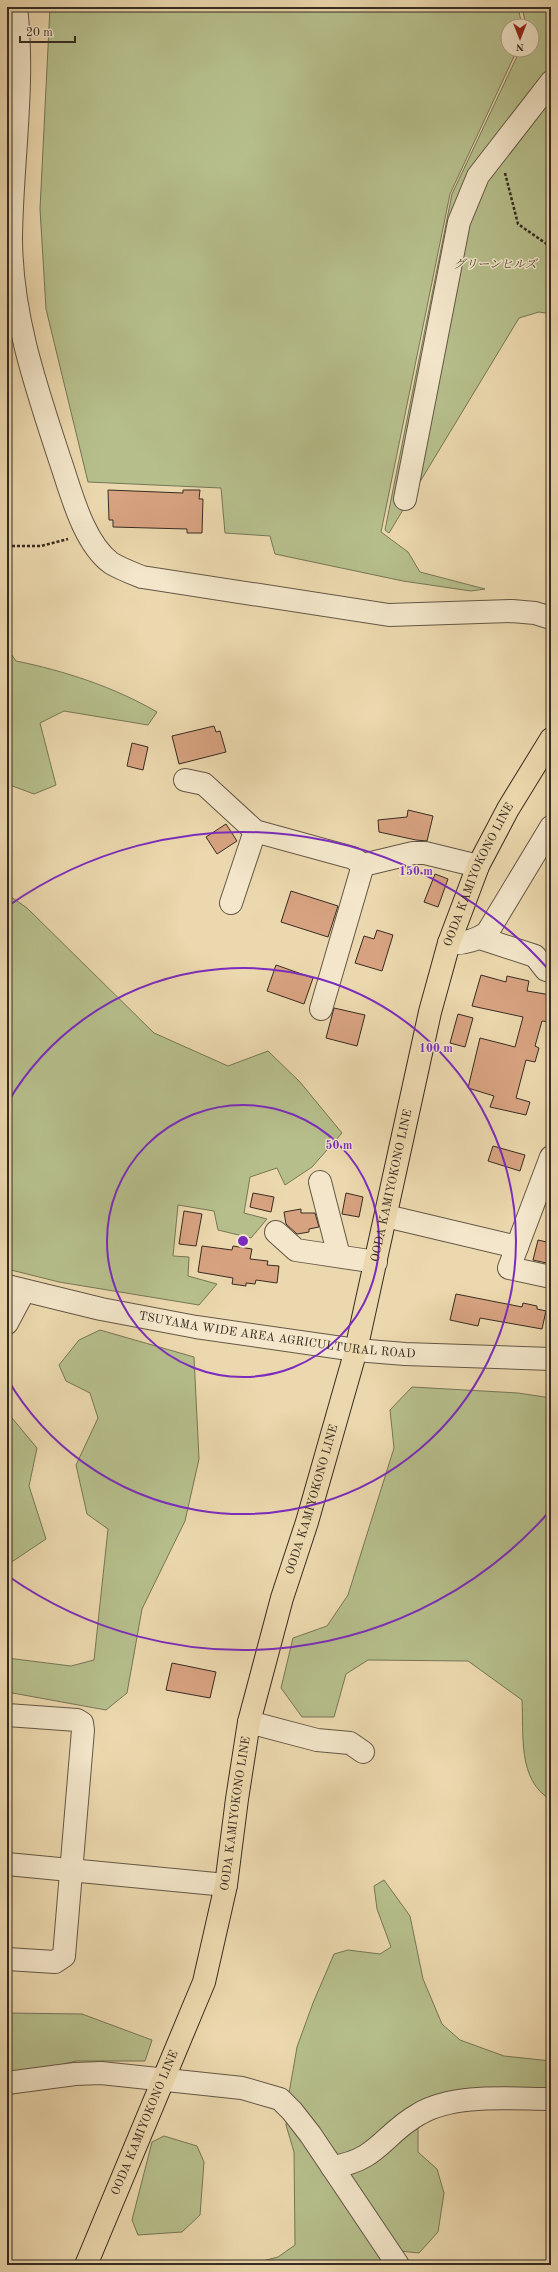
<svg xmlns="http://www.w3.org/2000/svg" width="558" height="2272" font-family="'Old Standard TT','Noto Serif JP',serif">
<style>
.green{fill:#b6bf8c;stroke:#767657}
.building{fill:#d7a280;stroke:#372c22}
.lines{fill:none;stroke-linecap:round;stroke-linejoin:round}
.minor-casing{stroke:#645745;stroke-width:24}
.major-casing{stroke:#372c22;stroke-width:24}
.path{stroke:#372c22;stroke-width:2.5;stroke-dasharray:3 2;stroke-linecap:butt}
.minor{stroke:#f3e6ca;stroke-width:22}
.major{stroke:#ecd8ae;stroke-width:22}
.ring{fill:none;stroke:#7b2cbf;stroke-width:2}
.labels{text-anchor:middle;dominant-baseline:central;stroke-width:3;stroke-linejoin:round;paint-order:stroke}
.park-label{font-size:12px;font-style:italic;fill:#504937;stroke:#f3e6ca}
.street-label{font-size:12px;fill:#372c22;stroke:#f3e6ca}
.centre{fill:#7b2cbf;stroke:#f3e6ca;stroke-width:2}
.ring-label{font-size:12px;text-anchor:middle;font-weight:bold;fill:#7b2cbf;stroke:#f3e6ca;stroke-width:3;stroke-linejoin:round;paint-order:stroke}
</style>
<rect width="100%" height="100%" fill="#ecd8ae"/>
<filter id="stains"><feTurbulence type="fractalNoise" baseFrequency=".005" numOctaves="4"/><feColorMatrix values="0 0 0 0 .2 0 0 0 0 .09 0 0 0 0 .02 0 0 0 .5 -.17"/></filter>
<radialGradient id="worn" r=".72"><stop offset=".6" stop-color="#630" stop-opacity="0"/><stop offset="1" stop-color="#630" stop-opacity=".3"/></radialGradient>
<!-- green -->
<g class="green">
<polygon points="50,7 518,7 522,26 508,26 508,50 517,50 450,194 381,532 408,552 420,572 485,589 471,591 403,581 275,554 270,536 225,533 221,488 88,482 46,309 40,209"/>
<polygon points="522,7 551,7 551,314 539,312 519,318 389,533 385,530 452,194 520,50 532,50 532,26 526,26"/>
<path d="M7 648 16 661C65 671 114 687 157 712L148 725 64 711 40 723 56 785 34 794 7 784Z"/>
<polygon points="7,894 27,908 154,1033 228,1066 268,1051 300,1082 342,1133 312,1167 285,1185 277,1168 250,1177 244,1213 267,1219 251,1238 218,1230 214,1211 178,1205 173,1256 189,1257 188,1276 217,1284 199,1305 59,1282 7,1269"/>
<polygon points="100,1330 194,1357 199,1459 185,1521 142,1609 127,1693 106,1710 7,1692 7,1658 71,1666 94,1660 108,1529 87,1514 76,1465 98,1418 90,1393 66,1381 59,1365 79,1340"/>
<path d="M412 1387 518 1393 551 1398V1800C517 1780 524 1734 522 1700L468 1661 368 1660 346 1674 334 1717H302L281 1688 293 1638 327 1626 348 1595 394 1448 390 1410Z"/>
<polygon points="7,1412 37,1448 29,1486 46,1539 7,1565"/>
<polygon points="384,1880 410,1916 423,1979 442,2024 460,2040 504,2056 551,2061 551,2092 455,2094 418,2126 418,2152 437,2169 444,2193 438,2232 419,2253 400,2251 385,2265 247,2265 278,2257 295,2245 294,2152 286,2125 288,2099 297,2047 313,2003 334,1954 348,1950 380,1954 391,1947 377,1909 374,1886"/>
<polygon points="7,2013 82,2014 152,2040 145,2061 76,2061 7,2078"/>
<polygon points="164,2136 197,2146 204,2162 200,2215 182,2232 138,2235 132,2220 152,2142"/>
</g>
<!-- building -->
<g class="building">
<polygon points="108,490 183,493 183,490 200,490 199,499 203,499 202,533 187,533 187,529 113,527 113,520 109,520"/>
<polygon points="214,726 216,732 220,731 226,752 179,764 172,736"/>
<polygon points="132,743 148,747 143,770 127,766"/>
<polygon points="408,810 433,816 427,841 416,840 379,832 378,820 407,817"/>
<polygon points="226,824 237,841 217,854 206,837"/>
<polygon points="435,874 448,879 438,907 424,902"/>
<polygon points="291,891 338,906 328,937 281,922"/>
<polygon points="377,930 393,935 382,971 355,963 364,936 374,939"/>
<polygon points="276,965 313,978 304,1004 267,991"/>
<polygon points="481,975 506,982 507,976 529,981 527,991 551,995 551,1022 542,1021 535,1046 539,1048 535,1062 526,1060 516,1098 530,1102 526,1115 490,1107 494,1096 468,1088 480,1038 515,1047 523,1017 472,1006"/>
<polygon points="334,1008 365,1015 357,1046 326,1038"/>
<polygon points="458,1014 473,1018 465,1047 450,1043"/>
<polygon points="493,1146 525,1155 520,1171 488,1161"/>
<polygon points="253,1193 274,1197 271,1212 250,1207"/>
<polygon points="346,1193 363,1197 359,1217 342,1214"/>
<polygon points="301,1209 301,1213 315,1213 319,1227 309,1229 309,1232 297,1234 286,1224 284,1212"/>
<polygon points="184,1211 202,1214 196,1246 179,1244"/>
<polygon points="538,1240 551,1243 551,1264 533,1260"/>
<polygon points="202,1246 232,1250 233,1246 252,1249 250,1259 268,1261 267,1265 279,1266 277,1283 256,1280 255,1284 246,1283 246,1286 232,1284 233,1278 198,1272"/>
<polygon points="456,1294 522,1307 523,1303 537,1306 537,1309 546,1311 542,1329 480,1318 478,1326 450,1320"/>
<polygon points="172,1663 216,1672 210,1698 166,1690"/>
</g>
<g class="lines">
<defs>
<g id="minor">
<path d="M16 7C25 83 12 160 11 237 11 315 36 387 60 460 71 492 83 542 111 563 121 569 132 573 142 577L389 615 512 611 535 613 551 618"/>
<polyline points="405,499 459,222 478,176 551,82"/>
<polyline points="185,780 204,784 255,831 353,858 363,865"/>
<polyline points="363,865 413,853 425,853 478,866"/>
<polyline points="231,903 255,831"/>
<polyline points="480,938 535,956 546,970 551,971"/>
<path d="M449 943C464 944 475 941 487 933L551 827"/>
<polyline points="321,1009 363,865"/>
<polyline points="551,1157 509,1268 551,1277"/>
<polyline points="320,1182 339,1256"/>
<polyline points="386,1216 517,1247"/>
<polyline points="276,1232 296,1250 376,1262"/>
<path id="s1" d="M7 1286 101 1309 196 1327 356 1350 405 1354 551 1359"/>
<polyline points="7,1323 24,1291"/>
<polyline points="7,1715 77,1720 82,1723 83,1730 64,1956 55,1962 7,1959"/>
<polyline points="249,1722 317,1740 350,1743 363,1752"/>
<polyline points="7,1864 226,1885"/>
<polyline points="7,2083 75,2074 101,2073 242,2088 280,2099 292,2111 310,2134 398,2265"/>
<path d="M332 2167C379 2160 383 2134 419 2114 454 2093 511 2099 551 2099"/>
</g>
<g id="major">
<path id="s2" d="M86 2265 204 1982 226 1885 237 1799 249 1722 282 1598 307 1522 356 1350 430 1012 449 943 478 866 508 809 551 739"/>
</g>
</defs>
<!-- minor casing -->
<use href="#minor" class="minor-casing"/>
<!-- major casing -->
<use href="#major" class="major-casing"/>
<!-- path -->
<g class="path">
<polyline points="505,173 518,224 551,247"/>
<polyline points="7,546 41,546 68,539"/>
</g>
<!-- minor -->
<use href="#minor" class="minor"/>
<!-- major -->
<use href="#major" class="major"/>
</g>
<!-- distance rings -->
<g class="ring">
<circle cx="243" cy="1241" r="136"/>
<path d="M8 1102A273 273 0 1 1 8 1380"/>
<path d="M549 1512A409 409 0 0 1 8 1576M8 906A409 409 0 0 1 549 970"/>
</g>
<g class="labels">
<!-- park labels -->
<g class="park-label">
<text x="495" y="265">グリーンヒルズ</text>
</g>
<!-- street labels -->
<g class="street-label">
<text stroke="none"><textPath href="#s2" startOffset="1450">OODA KAMIYOKONO LINE</textPath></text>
<text stroke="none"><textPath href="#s2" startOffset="1126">OODA KAMIYOKONO LINE</textPath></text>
<text stroke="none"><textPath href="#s1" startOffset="275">TSUYAMA WIDE AREA AGRICULTURAL ROAD</textPath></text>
<text stroke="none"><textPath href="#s2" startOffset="802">OODA KAMIYOKONO LINE</textPath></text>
<text stroke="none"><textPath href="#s2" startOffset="478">OODA KAMIYOKONO LINE</textPath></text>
<text stroke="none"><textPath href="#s2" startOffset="154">OODA KAMIYOKONO LINE</textPath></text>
</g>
</g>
<circle cx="243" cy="1241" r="6" class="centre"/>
<g class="ring-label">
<text x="416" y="875">150 m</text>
<text x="436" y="1052">100 m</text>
<text x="339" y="1149">50 m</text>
</g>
<!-- margin -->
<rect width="558" height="2272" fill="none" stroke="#ecd8ae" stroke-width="24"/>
<rect x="8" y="8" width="542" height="2256" fill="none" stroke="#372c22" stroke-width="2"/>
<rect x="12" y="12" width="534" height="2248" fill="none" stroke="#372c22"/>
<!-- north arrow -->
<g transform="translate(520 38) rotate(180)"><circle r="19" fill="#f3e6ca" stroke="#a89c87"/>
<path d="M0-3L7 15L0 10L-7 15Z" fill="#8f2418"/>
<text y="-6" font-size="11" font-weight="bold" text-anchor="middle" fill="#372c22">N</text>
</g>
<!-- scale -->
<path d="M20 36v6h55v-6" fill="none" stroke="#372c22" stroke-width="2"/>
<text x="26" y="36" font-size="12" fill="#372c22" stroke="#f3e6ca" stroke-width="3" paint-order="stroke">20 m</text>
<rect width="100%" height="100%" filter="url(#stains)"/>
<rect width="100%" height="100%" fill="url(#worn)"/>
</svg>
